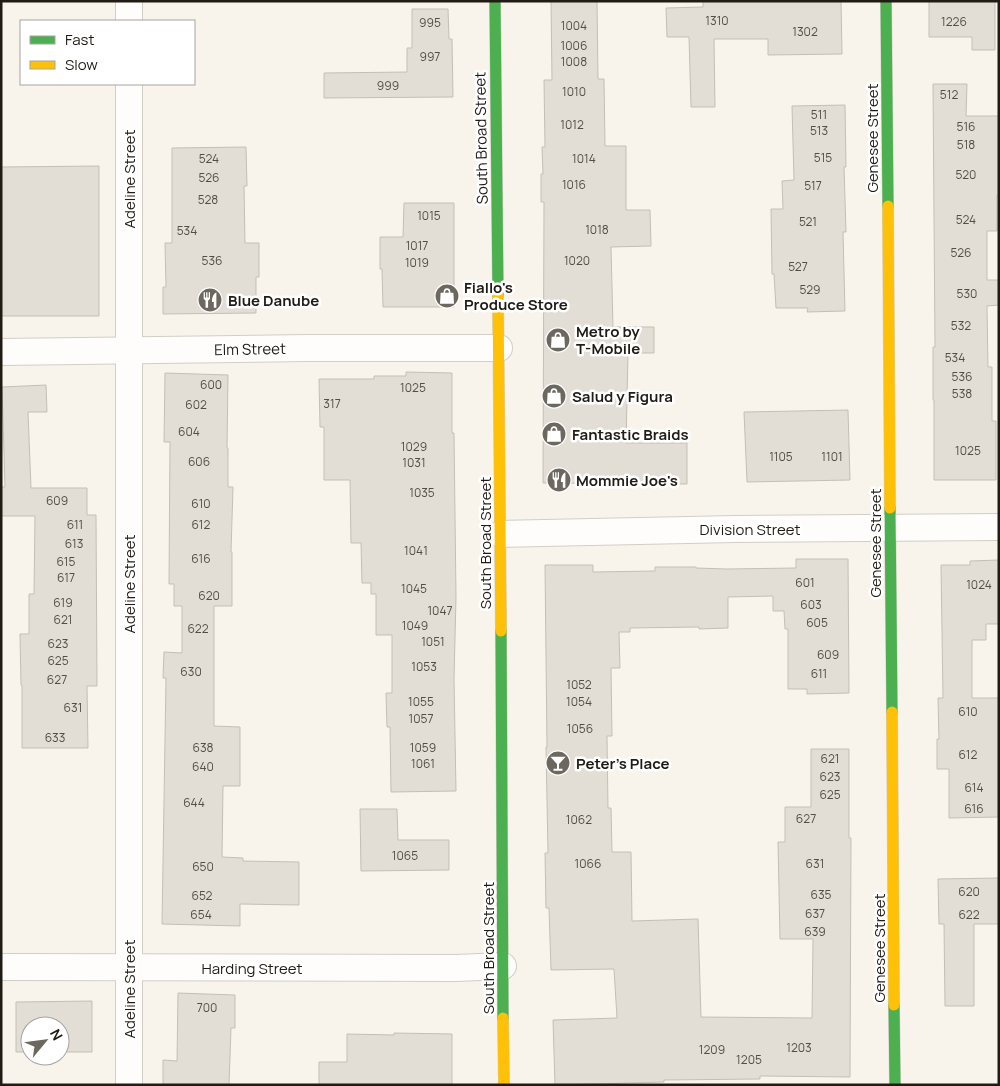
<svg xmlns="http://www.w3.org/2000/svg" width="1000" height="1086" font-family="Manrope,sans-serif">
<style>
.building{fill:#e2ddd5;stroke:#c3bfb7}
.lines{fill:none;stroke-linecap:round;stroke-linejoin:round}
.street-casing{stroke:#d2cec6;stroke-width:28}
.fast-casing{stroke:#d2cec6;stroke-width:12}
.slow-casing{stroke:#d2cec6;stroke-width:12}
.street{stroke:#fefdfc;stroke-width:26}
.fast{stroke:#4caf50;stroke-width:11}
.slow{stroke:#ffc107;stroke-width:11}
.labels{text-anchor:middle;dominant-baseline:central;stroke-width:5;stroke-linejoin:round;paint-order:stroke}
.number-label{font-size:12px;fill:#524d46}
.street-label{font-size:15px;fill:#201c15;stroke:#fff}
.poi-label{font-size:15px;font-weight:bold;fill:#201c15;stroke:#fff;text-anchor:start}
</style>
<rect width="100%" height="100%" fill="#f9f4eb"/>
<!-- building -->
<g class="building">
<polygon points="551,1 597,1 598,79 604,79 605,146 626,146 626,210 650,210 651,246 611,247 613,327 654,327 654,353 628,353 626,443 687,443 687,484 543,483 544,202 541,202 541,174 543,174 542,147 545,147 544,80 552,80"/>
<polygon points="703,1 841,1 842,54 768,55 768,39 714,39 715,107 691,107 689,37 667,37 666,8 703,7"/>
<polygon points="929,1 995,1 995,50 972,50 972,37 929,37"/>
<polygon points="412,9 448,9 449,39 452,39 453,97 324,98 324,73 407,72 407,48 412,48"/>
<polygon points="933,84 967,84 966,116 999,116 999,195 997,195 997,231 987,231 987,280 999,280 999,305 987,306 988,367 992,367 992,421 996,421 996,480 934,480 934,400 933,400 933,347 935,347"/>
<polygon points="845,105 846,167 844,167 846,232 843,232 845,311 807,312 808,308 776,308 774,274 772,274 771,209 783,209 782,181 794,180 792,106"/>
<polygon points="246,147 247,186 244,186 245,243 259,243 259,277 256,277 256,313 163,314 163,287 166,287 165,243 172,243 172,148"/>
<polygon points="99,166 99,316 1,316 1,167"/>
<polygon points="404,203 454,203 454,307 383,307 382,269 380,269 380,237 403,237"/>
<polygon points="406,372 452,373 452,433 454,433 456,597 454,679 456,791 391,792 390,727 387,727 386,693 392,693 392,635 376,635 376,594 371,594 371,583 362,583 361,543 351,543 350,480 324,480 324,427 320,427 319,379 374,379 374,376 406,376"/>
<polygon points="165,373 228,375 227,448 228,448 228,487 233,487 231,552 232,552 232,606 214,606 214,726 240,727 240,786 223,786 222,857 243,858 243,861 299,862 299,905 240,904 240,926 162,924 166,678 163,678 164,652 182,653 182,606 174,606 174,584 169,584 170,442 164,442"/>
<polygon points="46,385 47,412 28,412 31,488 87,488 87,515 96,515 97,686 87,686 88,748 22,748 22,685 21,685 20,634 29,634 29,594 34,594 35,516 1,516 1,487 5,487 2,387"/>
<polygon points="848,410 850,480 747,482 744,412"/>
<polygon points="796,559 848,559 849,693 807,694 807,689 788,689 788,629 785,629 784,611 773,611 773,596 728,597 728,628 699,629 699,627 630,628 630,632 619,632 620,668 611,668 612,736 607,736 608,808 611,808 612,852 631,852 632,921 698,919 701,1017 812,1018 813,939 780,939 778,842 785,842 785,807 811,807 811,749 849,749 849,838 851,838 850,1077 760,1076 760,1079 664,1080 664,1082 555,1085 553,1020 617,1018 614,969 551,970 549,908 546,908 545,853 548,853 546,747 547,747 545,565 593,565 593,572 655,571 655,567 696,567 696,568 727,569 796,568"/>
<polygon points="999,560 999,624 986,624 986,640 972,640 972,698 999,698 999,817 949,818 949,769 937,769 937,739 939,739 938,698 943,698 941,565 970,565 970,561"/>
<polygon points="360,809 397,809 398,840 449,840 449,870 361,871"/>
<polygon points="999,878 999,924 974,924 974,1006 945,1006 944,924 939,924 938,879"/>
<polygon points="178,993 235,995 235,1028 231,1028 229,1085 163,1085 163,1060 177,1061"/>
<polygon points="92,1001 92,1052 60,1052 60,1026 30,1026 30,1052 16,1052 16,1002"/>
<polygon points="394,1033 452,1034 452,1085 319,1085 319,1062 347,1062 347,1034 394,1035"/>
</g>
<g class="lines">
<defs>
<g id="street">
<polyline points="129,1 129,21"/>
<polyline points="129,84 129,1085"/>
<polyline points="1,352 308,348 499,348"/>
<polyline points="501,534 735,529 999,527"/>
<polyline points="1,967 456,968 503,966"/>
</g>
<g id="fast">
<polyline points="495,1 498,295"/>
<polyline points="886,1 888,206"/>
<polyline points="890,508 892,712"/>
<polyline points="501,631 503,1018"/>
<polyline points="894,1005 895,1085"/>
</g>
<g id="slow">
<polyline points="888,206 890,508"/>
<polyline points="498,295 501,631"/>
<polyline points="892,712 894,1005"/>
<polyline points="503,1018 504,1085"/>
</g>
</defs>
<!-- street casing -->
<use href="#street" class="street-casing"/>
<!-- fast casing -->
<use href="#fast" class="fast-casing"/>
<!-- slow casing -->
<use href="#slow" class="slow-casing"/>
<!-- street -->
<use href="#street" class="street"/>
<!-- fast -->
<use href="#fast" class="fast"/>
<!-- slow -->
<use href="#slow" class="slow"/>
</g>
<!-- icons -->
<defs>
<symbol id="shop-disc" viewBox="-11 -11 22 22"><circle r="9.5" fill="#6c6860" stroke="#fff"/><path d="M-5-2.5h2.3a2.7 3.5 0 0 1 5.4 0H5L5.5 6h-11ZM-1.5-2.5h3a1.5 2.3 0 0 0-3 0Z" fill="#fff"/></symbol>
<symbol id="restaurant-disc" viewBox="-11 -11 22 22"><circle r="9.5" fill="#6c6860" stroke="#fff"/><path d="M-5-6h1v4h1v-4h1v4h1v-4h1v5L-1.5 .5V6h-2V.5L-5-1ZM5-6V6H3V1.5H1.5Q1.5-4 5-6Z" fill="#fff"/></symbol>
<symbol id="bar-disc" viewBox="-11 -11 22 22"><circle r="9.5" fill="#6c6860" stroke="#fff"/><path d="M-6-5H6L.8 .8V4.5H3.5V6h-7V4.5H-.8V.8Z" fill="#fff"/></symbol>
</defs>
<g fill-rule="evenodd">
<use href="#shop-disc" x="433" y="282" width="28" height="28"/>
<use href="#restaurant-disc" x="196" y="286" width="28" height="28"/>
<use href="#shop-disc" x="544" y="326" width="28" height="28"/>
<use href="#shop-disc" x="540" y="382" width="28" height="28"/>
<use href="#shop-disc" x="540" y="420" width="28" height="28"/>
<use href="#restaurant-disc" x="545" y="466" width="28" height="28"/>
<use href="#bar-disc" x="544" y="749" width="28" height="28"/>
</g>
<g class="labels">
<!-- number labels -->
<g class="number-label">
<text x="717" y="20">1310</text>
<text x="954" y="21">1226</text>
<text x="430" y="22">995</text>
<text x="574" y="25">1004</text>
<text x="805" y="31">1302</text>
<text x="574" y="45">1006</text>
<text x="430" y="56">997</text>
<text x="574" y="61">1008</text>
<text x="388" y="85">999</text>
<text x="574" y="91">1010</text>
<text x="949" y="94">512</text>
<text x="819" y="114">511</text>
<text x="572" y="124">1012</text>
<text x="966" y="126">516</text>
<text x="819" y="130">513</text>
<text x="966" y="144">518</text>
<text x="823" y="157">515</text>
<text x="209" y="158">524</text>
<text x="584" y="158">1014</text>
<text x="966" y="174">520</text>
<text x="209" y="177">526</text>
<text x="574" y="184">1016</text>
<text x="813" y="185">517</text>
<text x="208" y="199">528</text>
<text x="429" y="215">1015</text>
<text x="966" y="219">524</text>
<text x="808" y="221">521</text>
<text x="597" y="229">1018</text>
<text x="187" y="230">534</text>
<text x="417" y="245">1017</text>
<text x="961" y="252">526</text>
<text x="212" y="260">536</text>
<text x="577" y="260">1020</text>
<text x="417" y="262">1019</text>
<text x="798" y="266">527</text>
<text x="810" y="289">529</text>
<text x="967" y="293">530</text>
<text x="961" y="325">532</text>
<text x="955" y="357">534</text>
<text x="962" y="376">536</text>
<text x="211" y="384">600</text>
<text x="413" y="387">1025</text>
<text x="962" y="393">538</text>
<text x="332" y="403">317</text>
<text x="196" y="404">602</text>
<text x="189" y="431">604</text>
<text x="414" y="446">1029</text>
<text x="968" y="450">1025</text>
<text x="781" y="456">1105</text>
<text x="832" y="456">1101</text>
<text x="199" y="461">606</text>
<text x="414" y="462">1031</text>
<text x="422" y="492">1035</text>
<text x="57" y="500">609</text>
<text x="201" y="503">610</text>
<text x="75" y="524">611</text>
<text x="201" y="524">612</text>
<text x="74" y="543">613</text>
<text x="416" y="550">1041</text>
<text x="201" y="558">616</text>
<text x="66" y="561">615</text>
<text x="66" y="577">617</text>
<text x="805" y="582">601</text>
<text x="979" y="584">1024</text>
<text x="414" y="588">1045</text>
<text x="209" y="595">620</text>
<text x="63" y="602">619</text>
<text x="811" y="604">603</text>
<text x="440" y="610">1047</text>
<text x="63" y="619">621</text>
<text x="817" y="622">605</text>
<text x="415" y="625">1049</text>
<text x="198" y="628">622</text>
<text x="433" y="641">1051</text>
<text x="58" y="643">623</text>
<text x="828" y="654">609</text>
<text x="58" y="660">625</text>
<text x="424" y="666">1053</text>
<text x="191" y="671">630</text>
<text x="819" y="673">611</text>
<text x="57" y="679">627</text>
<text x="579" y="684">1052</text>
<text x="421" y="701">1055</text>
<text x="579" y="701">1054</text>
<text x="73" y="707">631</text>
<text x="968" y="711">610</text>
<text x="421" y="718">1057</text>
<text x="580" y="728">1056</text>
<text x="55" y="737">633</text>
<text x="203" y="747">638</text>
<text x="423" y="747">1059</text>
<text x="968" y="754">612</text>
<text x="830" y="758">621</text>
<text x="423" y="763">1061</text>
<text x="203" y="766">640</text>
<text x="830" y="776">623</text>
<text x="974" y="787">614</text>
<text x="830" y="794">625</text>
<text x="194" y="802">644</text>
<text x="974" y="808">616</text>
<text x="806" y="818">627</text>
<text x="579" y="819">1062</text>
<text x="405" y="855">1065</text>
<text x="588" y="863">1066</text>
<text x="815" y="863">631</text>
<text x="203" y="866">650</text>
<text x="969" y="891">620</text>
<text x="821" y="894">635</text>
<text x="202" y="895">652</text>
<text x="815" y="913">637</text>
<text x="201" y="914">654</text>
<text x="969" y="914">622</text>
<text x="815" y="931">639</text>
<text x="207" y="1007">700</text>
<text x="799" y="1047">1203</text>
<text x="712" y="1049">1209</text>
<text x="749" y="1059">1205</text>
</g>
<!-- street labels -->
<g class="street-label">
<text transform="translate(481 138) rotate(-91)">South Broad Street</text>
<text transform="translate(872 138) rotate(-90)">Genesee Street</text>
<text transform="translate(129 179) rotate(-90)">Adeline Street</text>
<text transform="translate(250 349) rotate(-1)">Elm Street</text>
<text x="750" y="529">Division Street</text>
<text transform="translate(485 543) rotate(-90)">South Broad Street</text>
<text transform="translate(875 543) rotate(-90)">Genesee Street</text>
<text transform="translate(129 584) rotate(-90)">Adeline Street</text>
<text transform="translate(488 948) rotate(-90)">South Broad Street</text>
<text transform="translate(879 948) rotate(-90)">Genesee Street</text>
<text x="252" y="968">Harding Street</text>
<text transform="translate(129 989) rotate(-90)">Adeline Street</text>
</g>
<!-- poi labels -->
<g class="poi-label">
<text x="464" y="287">Fiallo's<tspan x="464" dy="17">Produce Store</tspan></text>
<text x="228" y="300">Blue Danube</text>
<text x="576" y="331">Metro by<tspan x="576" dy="17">T-Mobile</tspan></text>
<text x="572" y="396">Salud y Figura</text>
<text x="572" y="434">Fantastic Braids</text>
<text x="576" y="480">Mommie Joe's</text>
<text x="576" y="763">Peter's Place</text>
</g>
</g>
<!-- border -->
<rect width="1000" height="1086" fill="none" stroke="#201c15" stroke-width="5"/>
<!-- legend -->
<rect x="20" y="20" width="175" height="65" fill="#ffffff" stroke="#a6a4a1"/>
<rect x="30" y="36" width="25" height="8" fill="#4caf50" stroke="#a6a4a1"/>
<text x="65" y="45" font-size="15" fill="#201c15">Fast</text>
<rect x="30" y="61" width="25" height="8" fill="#ffc107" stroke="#a6a4a1"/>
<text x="65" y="70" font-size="15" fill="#201c15">Slow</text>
<!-- north arrow -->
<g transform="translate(45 1041) rotate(61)"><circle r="24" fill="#ffffff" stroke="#a6a4a1"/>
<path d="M0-4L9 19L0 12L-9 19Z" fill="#6c6860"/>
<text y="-8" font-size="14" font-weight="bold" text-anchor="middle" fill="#201c15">N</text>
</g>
</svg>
